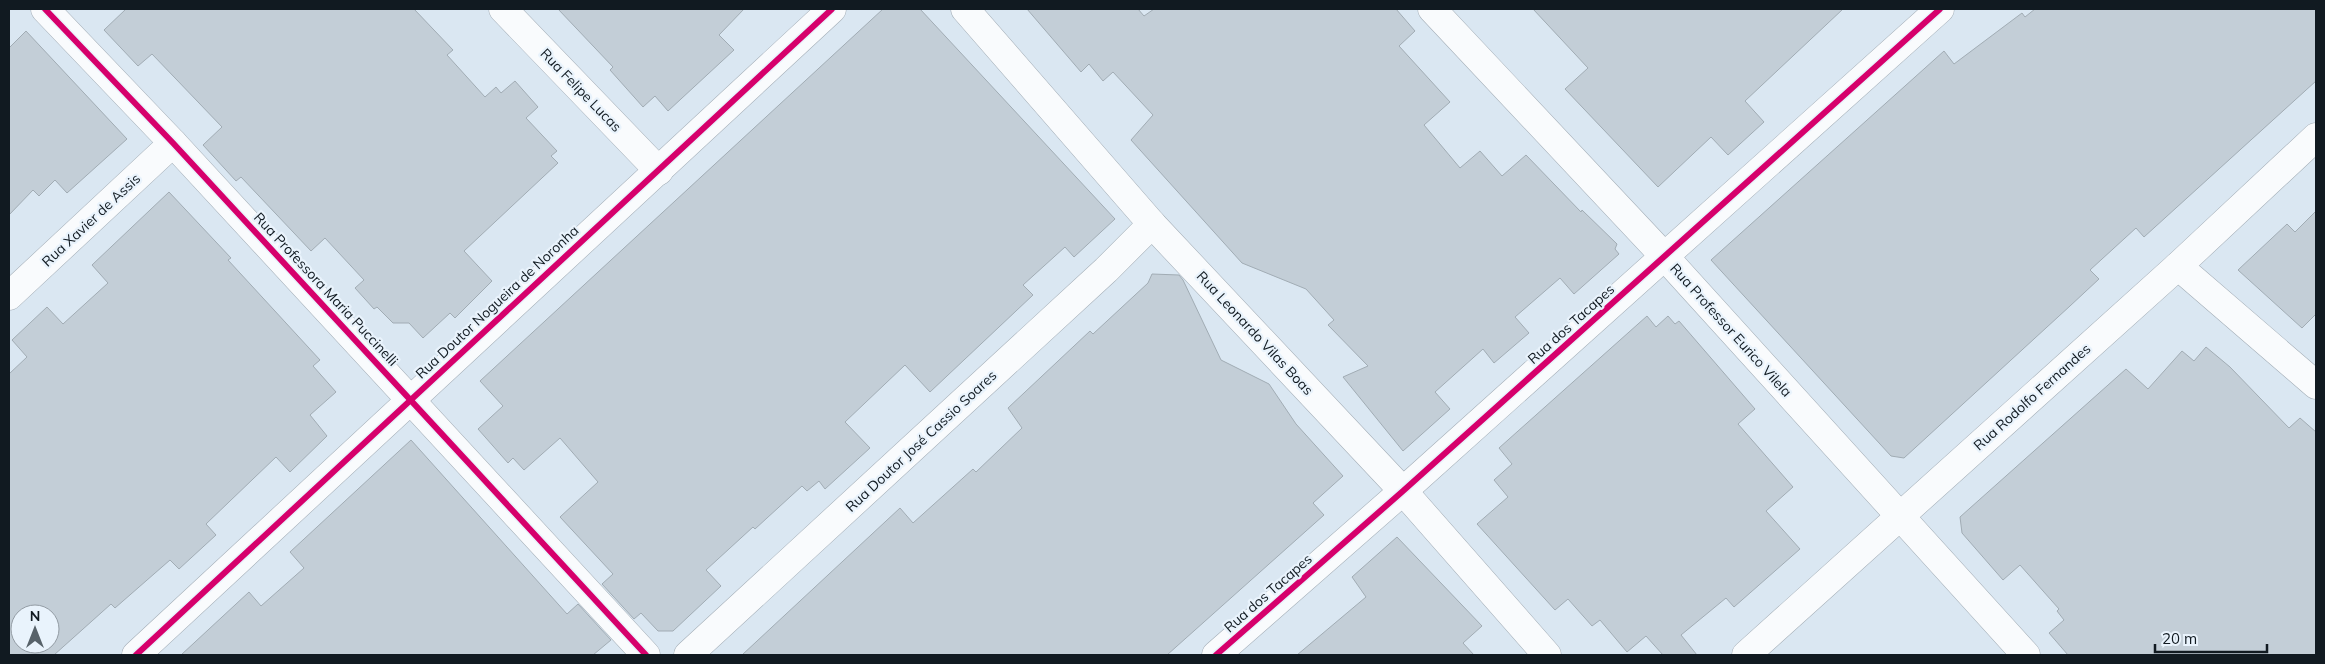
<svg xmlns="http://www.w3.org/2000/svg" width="2325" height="664" font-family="Mulish,sans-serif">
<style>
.building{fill:#c3ced7;stroke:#a1acb4;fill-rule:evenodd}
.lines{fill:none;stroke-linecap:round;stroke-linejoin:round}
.minor-casing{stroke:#a3adb6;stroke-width:29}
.minor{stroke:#f9fbfd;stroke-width:28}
.cycleway-casing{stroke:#e9f3fc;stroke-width:9}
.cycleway{stroke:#d6006c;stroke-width:6}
.labels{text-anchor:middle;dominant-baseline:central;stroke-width:4.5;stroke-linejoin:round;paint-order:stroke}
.street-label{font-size:14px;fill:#111a21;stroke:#e9f3fc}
</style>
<rect width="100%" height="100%" fill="#dae7f2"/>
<!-- building -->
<g class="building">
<polygon points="126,9 414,9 453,50 447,55 485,97 496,87 501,93 515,81 538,107 526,118 557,151 551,156 558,163 464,251 492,281 455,318 450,313 423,338 409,323 393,323 377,307 374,309 355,288 364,280 325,238 311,251 241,177 236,181 203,145 222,127 152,54 138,66 104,30"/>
<polygon points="558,9 744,9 719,35 734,50 668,111 655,96 643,107 610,70 613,67"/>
<polygon points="883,9 920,9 1115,219 1074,257 1065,247 1023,285 1033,295 930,392 905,365 845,422 870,448 825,489 819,481 807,491 802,486 755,529 753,527 706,570 721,586 673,631 658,631 641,613 634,619 602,584 613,574 560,517 598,482 560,438 524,470 513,458 508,463 478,429 503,406 480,381"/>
<polygon points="1027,9 1138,9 1144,16 1154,9 1396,9 1415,31 1399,46 1450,102 1424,125 1460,168 1480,151 1502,176 1526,155 1581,212 1582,210 1617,244 1615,249 1619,254 1574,294 1560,278 1515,317 1529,333 1494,363 1483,349 1435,392 1450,409 1403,451 1343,377 1368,366 1328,325 1334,320 1306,289 1242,263 1131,140 1153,115 1113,72 1103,81 1089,64 1081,72"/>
<polygon points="1533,9 1843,9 1745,101 1764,122 1728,155 1711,137 1658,187 1565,89 1588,68"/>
<polygon points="2035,9 2316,9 2316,81 2144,237 2136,228 2090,270 2099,279 2070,306 1904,458 1891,456 1711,260 1944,51 1954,64 2022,13 2025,17"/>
<polygon points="26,31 127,139 67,193 55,180 39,196 33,190 9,215 9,48"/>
<path d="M169 192 231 258 228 260 320 360 313 366 336 392 310 415 327 436 290 472 276 457 206 524 216 535 179 569 170 560 115 608 111 604 54 655H9V374L27 357 12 340 47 307 63 324 108 283 92 265ZM20 614H50V644H20Z"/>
<polygon points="2316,211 2316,314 2302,328 2238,270 2287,224 2295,232"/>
<polygon points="1152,274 1179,275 1183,280 1221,360 1269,384 1296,424 1343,476 1313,503 1324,515 1167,655 742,655 900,508 913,523 973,469 976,472 1022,428 1008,408 1090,331 1093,334 1148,283"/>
<polygon points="1647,316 1656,327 1668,316 1675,324 1679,321 1755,409 1738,424 1793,487 1766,511 1800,549 1734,607 1726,598 1681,635 1697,655 1663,655 1646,636 1627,652 1600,620 1592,626 1568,599 1555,610 1477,524 1508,497 1494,480 1512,464 1499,448"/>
<polygon points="2206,347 2230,367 2289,428 2300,418 2316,432 2316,655 2068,655 2049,633 2064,620 2057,611 2059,609 2020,565 2003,580 1962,533 1960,517 2126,369 2148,389 2182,351 2194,361"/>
<polygon points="411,440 567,614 578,604 611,640 593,655 181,655 249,592 261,606 304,568 290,552"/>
<polygon points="1397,537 1482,626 1463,643 1474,655 1297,655 1366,597 1352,577"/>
</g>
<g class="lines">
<defs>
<g id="minor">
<polyline points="45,9 173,143 646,655"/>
<polyline points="503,9 659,171"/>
<polyline points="965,9 1152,224 1403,491 1547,655"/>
<polyline points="1432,9 1665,257 2026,655"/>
<polyline points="2178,266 2316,385"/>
<polyline points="9,296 173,143"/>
<polyline points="136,655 832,9"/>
<polyline points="688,655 1106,270 1152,224"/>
<polyline points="1216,655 1403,491 1940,9"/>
<polyline points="1746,655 2178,266 2316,137"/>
</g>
</defs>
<!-- minor casing -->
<use href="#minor" class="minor-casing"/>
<!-- minor -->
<use href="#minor" class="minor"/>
<defs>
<g id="cycleway">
<polyline points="45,9 173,143 646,655"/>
<polyline points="136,655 832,9"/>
<polyline points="1216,655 1403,491 1940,9"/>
</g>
</defs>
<!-- cycleway casing -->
<use href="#cycleway" class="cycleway-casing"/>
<!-- cycleway -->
<use href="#cycleway" class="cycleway"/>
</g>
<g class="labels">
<!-- street labels -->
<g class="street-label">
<text transform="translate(581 90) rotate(46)">Rua Felipe Lucas</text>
<text transform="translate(91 220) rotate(-43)">Rua Xavier de Assis</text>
<text transform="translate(326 289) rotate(47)">Rua Professora Maria Puccinelli</text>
<text transform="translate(497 302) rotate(-43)">Rua Doutor Nogueira de Noronha</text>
<text transform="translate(1571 324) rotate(-42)">Rua dos Tacapes</text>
<text transform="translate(1731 330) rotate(48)">Rua Professor Eurico Vilela</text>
<text transform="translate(1255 333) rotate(47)">Rua Leonardo Vilas Boas</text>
<text transform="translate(2032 397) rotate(-42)">Rua Rodolfo Fernandes</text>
<text transform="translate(921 441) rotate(-43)">Rua Doutor José Cassio Soares</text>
<text transform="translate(1268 593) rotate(-41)">Rua dos Tacapes</text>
</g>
</g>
<!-- border -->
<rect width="2325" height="664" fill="none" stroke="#111a21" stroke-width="20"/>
<!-- north arrow -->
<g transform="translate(35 629)"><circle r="24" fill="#e9f3fc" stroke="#939ca4"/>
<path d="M0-4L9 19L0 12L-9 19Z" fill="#57626a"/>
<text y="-8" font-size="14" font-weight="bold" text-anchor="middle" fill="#111a21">N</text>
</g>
<!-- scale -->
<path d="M2155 644v8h112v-8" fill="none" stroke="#111a21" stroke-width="2.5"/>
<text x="2162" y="644" font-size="15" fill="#111a21" stroke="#e9f3fc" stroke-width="4" paint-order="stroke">20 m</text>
</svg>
